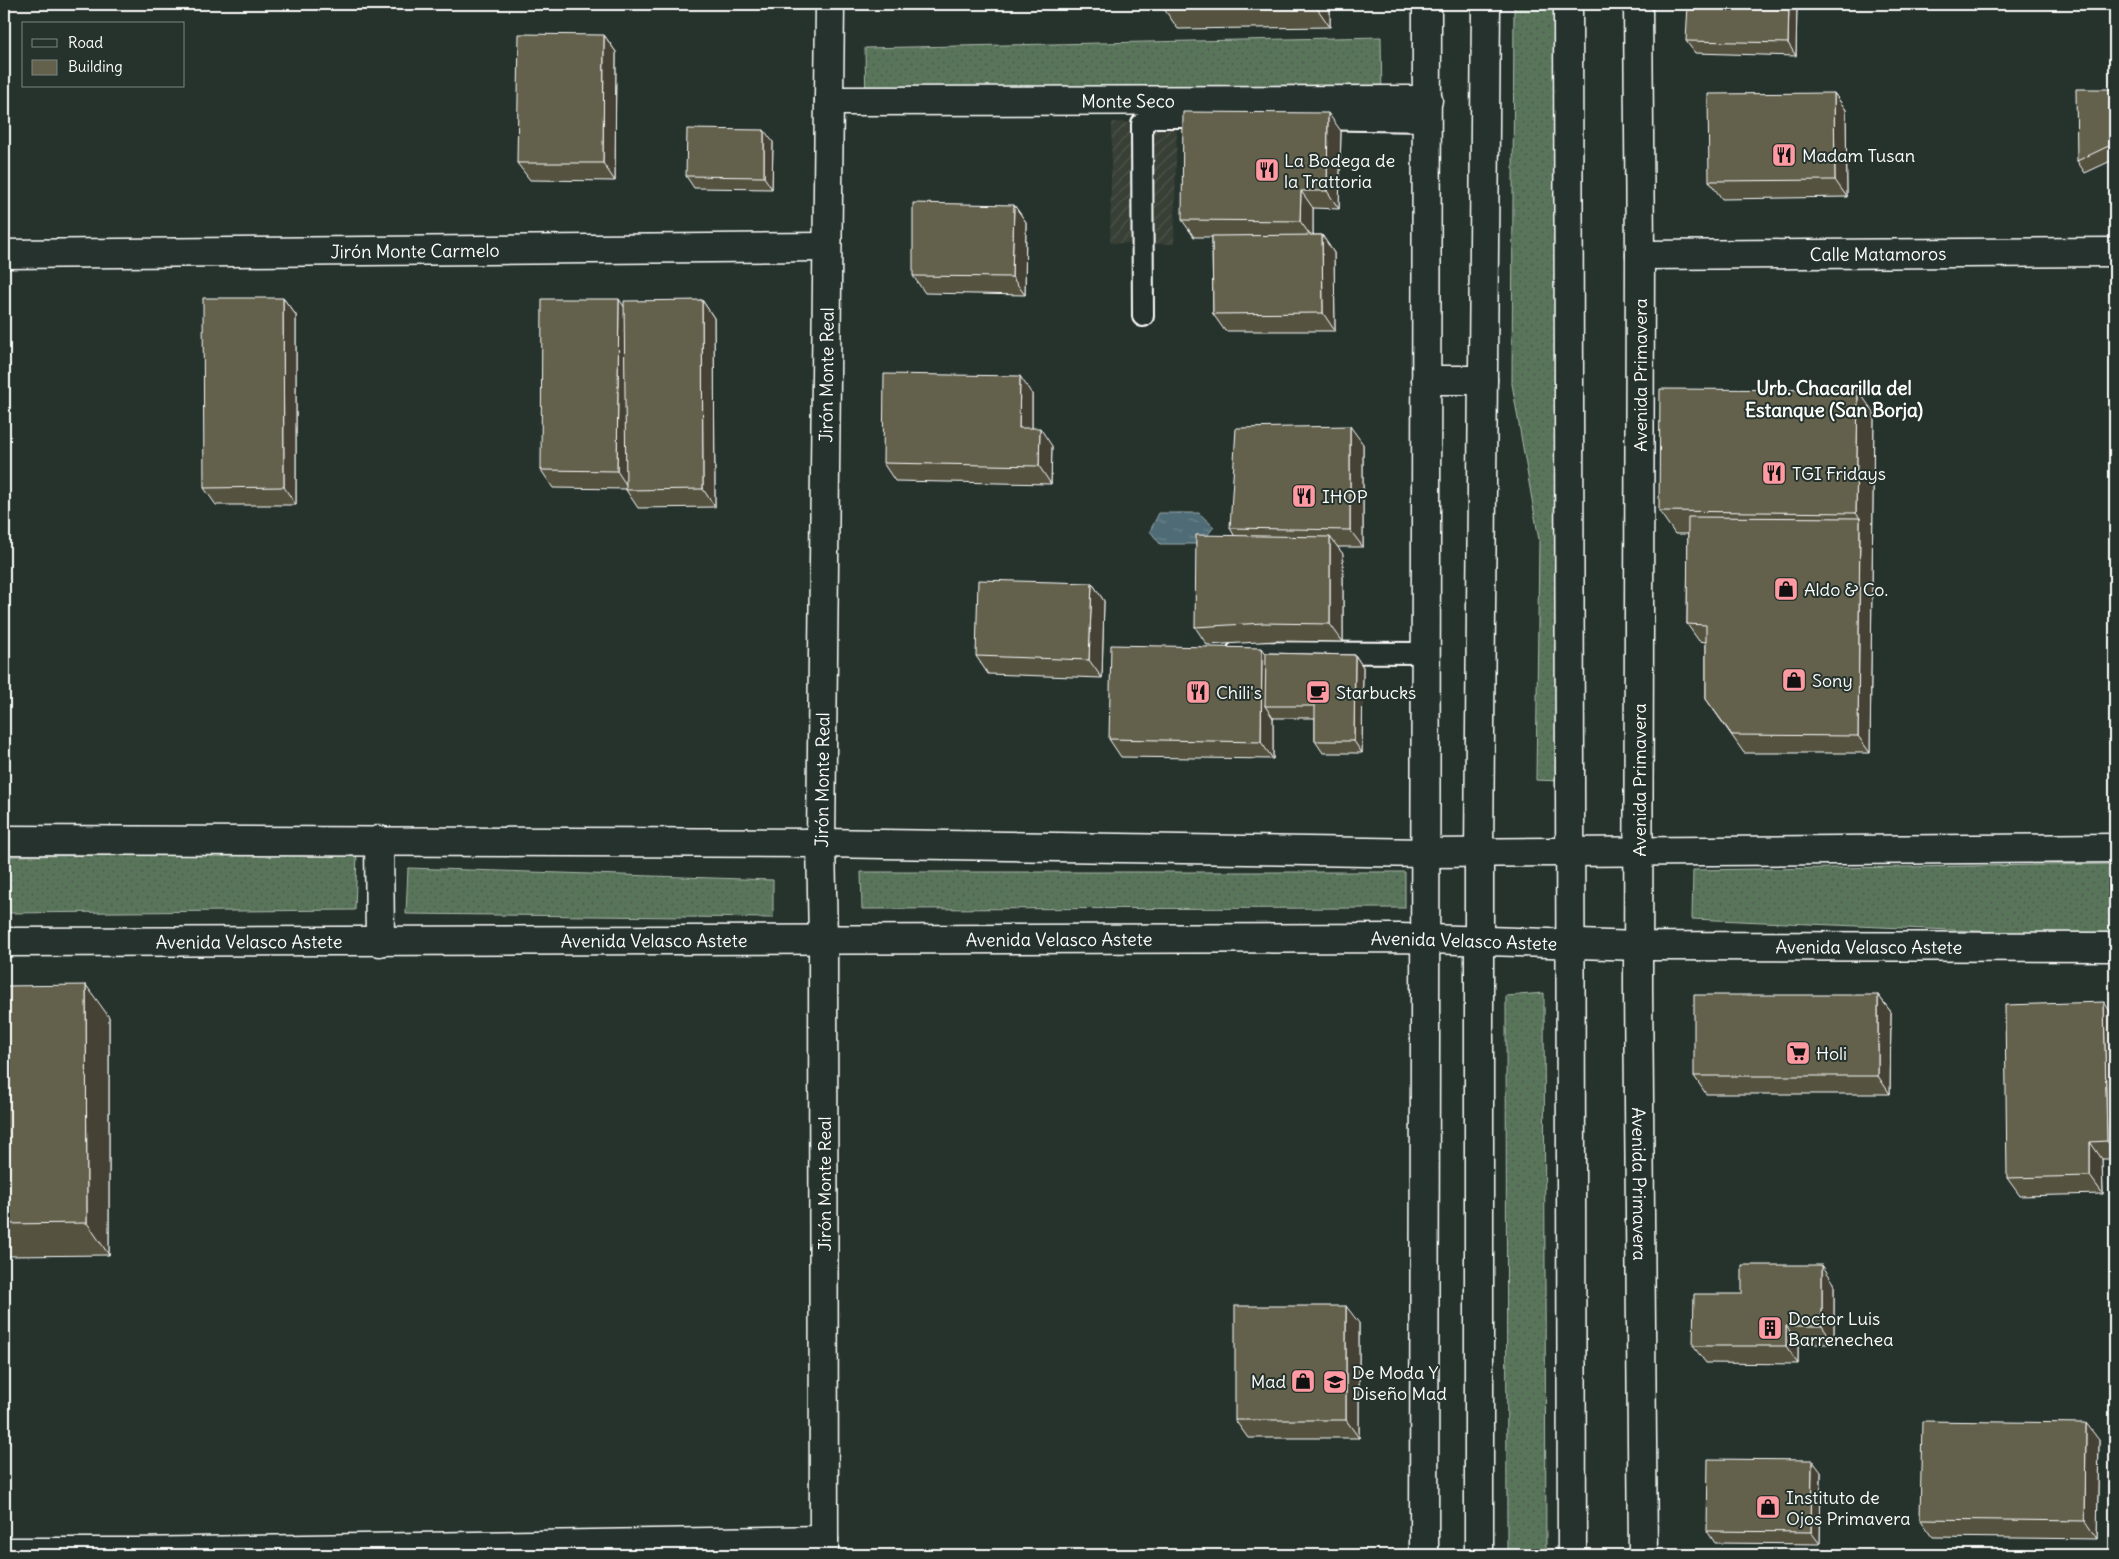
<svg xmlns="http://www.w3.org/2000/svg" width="2119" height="1559" font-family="Delius,sans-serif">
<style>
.industrial{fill:url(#industrial-furrows)}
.grass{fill:url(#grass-dots);stroke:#acbaac}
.water{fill:url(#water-ripples);stroke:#96a7ad}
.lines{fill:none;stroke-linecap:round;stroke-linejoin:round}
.service-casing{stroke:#fff;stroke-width:24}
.pedestrian-casing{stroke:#fff;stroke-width:31}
.minor-casing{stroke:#fff;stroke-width:31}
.secondary-casing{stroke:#fff;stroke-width:31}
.primary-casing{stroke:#fff;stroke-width:31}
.service{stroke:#26332d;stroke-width:20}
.pedestrian{stroke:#26332d;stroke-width:28}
.minor{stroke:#26332d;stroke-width:28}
.secondary{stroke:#26332d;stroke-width:28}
.primary{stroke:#26332d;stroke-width:28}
.wall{fill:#555341;stroke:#fff}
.shaded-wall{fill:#454335;stroke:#fff}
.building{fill:#63604c;stroke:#fff}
.labels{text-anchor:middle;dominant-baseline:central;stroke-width:4;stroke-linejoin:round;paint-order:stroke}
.street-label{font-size:18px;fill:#fff;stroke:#26332d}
.poi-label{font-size:18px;fill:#fff;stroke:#26332d;text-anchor:start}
.neighbourhood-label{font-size:19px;font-weight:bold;fill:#fff;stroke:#26332d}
</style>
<defs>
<pattern id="industrial-furrows" width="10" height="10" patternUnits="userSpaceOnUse" patternTransform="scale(1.25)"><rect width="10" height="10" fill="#384036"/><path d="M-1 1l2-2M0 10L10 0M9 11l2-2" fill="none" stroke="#4c534a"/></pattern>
<pattern id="grass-dots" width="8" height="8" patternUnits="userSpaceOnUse" patternTransform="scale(1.25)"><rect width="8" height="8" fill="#59745a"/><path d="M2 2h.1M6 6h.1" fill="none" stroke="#515c52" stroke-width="1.8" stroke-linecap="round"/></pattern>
<pattern id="water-ripples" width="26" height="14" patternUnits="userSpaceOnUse" patternTransform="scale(1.25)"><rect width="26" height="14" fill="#506c76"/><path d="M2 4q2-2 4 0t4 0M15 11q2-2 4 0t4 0" fill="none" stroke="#6a828b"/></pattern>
</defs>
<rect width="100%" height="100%" fill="#26332d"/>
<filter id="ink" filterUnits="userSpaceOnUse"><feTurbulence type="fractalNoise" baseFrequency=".02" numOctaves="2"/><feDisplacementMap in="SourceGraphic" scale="10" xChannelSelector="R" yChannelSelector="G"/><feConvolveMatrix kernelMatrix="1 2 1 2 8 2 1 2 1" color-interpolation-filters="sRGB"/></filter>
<g filter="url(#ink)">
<!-- industrial -->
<polygon class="industrial" points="1112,122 1177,124 1174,244 1110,243"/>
<!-- grass -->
<g class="grass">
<polygon points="1514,4 1554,4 1559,781 1536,780 1539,540 1512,384"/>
<polygon points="1381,37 1382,101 866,112 865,48"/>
<polygon points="357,854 355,910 4,913 4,856"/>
<polygon points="2115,864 2115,937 1692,919 1693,870"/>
<polygon points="408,868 773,880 773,918 406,914"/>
<polygon points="861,872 1405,872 1405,908 862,909"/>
<polygon points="1544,993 1546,1555 1507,1555 1506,996"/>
</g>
<!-- water -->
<polygon class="water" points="1159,513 1199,513 1214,527 1200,544 1160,544 1150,531"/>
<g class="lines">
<defs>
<g id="service">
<polyline points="1304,119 1427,121"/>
<polyline points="1143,316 1142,124 1153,117 1210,117"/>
<polyline points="1237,652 1425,653"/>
</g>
<g id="pedestrian">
<path id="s1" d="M829 101 1428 100"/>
</g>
<g id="minor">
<path id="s2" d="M4 254 826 247"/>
<path id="s3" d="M1640 255 2115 252"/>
<polyline points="4,1552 136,1552 824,1540"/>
<path id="s4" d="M824 1555 823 940 821 843 830 4"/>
</g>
<g id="secondary">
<path id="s5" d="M1638 4 1640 255 1638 987 1643 1555"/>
<polyline points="4,840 821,843 1425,853 2115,848"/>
<polyline points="379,840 380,942"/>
<path id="s6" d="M4 942 1400 938 1639 946 2115 947"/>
<polyline points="1424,1555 1427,4"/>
</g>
<g id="primary">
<polyline points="1568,4 1572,1555"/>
<polyline points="1426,380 1483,380"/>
<polyline points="1479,1555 1479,853 1486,4"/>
</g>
</defs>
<!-- service casing -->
<use href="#service" class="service-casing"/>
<!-- pedestrian casing -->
<use href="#pedestrian" class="pedestrian-casing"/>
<!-- minor casing -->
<use href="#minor" class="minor-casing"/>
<!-- secondary casing -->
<use href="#secondary" class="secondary-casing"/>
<!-- primary casing -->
<use href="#primary" class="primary-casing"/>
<!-- service -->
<use href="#service" class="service"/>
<!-- pedestrian -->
<use href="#pedestrian" class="pedestrian"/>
<!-- minor -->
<use href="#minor" class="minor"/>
<!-- secondary -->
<use href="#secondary" class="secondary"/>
<!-- primary -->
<use href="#primary" class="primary"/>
</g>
<!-- wall -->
<g class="wall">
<polygon points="1330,4 1330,27 1178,29 1162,6"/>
<polygon points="1797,4 1796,56 1695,53 1686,41"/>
<polygon points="604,35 616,52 615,181 530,180 517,163"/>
<polygon points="2115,89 2115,159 2085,173 2077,161"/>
<polygon points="1834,93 1846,110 1847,197 1722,199 1709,181"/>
<polygon points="1341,131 1339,209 1313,208 1313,235 1322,235 1334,253 1335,331 1225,331 1213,314 1212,237 1194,237 1182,220"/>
<polygon points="773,142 772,189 694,188 686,176"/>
<polygon points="1014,205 1026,222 1025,295 925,293 913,276"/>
<polygon points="283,298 296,315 296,505 216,505 204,488"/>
<polygon points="702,300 714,318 715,507 638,508 626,490 626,489 553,488 541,470 624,307"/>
<polygon points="1032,394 1032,428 1052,446 1051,484 895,481 883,463"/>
<polygon points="1874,413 1870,753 1744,753 1706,699 1706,642 1699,641 1687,624 1688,534 1675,534 1659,511"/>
<polygon points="1363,444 1363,547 1337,547 1343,554 1343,642 1276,641 1207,645 1195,627 1234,535 1230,528"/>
<polygon points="1092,583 1104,601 1102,678 988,674 976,656"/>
<polygon points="1266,653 1355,655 1363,667 1362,753 1323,753 1315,741 1315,718 1273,718 1273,759 1121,757 1109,739"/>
<polygon points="4,986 109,1017 109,1255 8,1256 4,1250"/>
<polygon points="1878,995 1891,1012 1890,1094 1706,1094 1694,1076"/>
<polygon points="2115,1019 2115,1159 2102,1159 2103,1194 2020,1196 2007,1178"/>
<polygon points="1834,1283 1834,1344 1798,1344 1798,1364 1706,1363 1693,1346 1742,1294"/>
<polygon points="1359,1323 1359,1438 1248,1438 1235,1420"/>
<polygon points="2099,1440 2097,1539 1933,1537 1920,1519"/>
<polygon points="1821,1472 1820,1544 1715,1543 1707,1531"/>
</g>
<!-- shaded-wall -->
<g class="shaded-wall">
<polygon points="1314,4 1330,4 1330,27"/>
<polygon points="1789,4 1797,4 1796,56 1788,43"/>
<polygon points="604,35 616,52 615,181 603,163"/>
<polygon points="1834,93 1846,110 1847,197 1835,180"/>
<polygon points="1328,113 1341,131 1339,209 1327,191"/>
<polygon points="764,130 773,142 772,189 764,177"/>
<polygon points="1301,191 1313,208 1313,239 1300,221"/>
<polygon points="1014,205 1026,222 1025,295 1012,277"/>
<polygon points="1322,235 1334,253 1335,331 1323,313"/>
<polygon points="283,298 296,315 296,505 284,487"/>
<polygon points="619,299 631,317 629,489 617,471"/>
<polygon points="702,300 714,318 715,507 703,489"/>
<polygon points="1020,376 1032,394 1032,446 1019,428"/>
<polygon points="1858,390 1874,413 1870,753 1858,736 1860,518 1856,513"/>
<polygon points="1350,426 1363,444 1363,547 1350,530"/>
<polygon points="1040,428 1052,446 1051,484 1039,466"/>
<polygon points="1330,537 1343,554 1343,642 1330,624"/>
<polygon points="1092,583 1104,601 1102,678 1089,660"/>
<polygon points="1262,648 1274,665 1265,706 1273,718 1273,759 1261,742"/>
<polygon points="1355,655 1363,667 1362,753 1354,741"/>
<polygon points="86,985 109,1017 109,1255 87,1223"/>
<polygon points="1878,995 1891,1012 1890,1094 1878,1076"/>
<polygon points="2104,1002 2115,1019 2115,1153 2107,1141"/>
<polygon points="2090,1142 2102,1159 2103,1194 2090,1176"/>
<polygon points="1822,1265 1834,1283 1834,1344 1822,1326"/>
<polygon points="1346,1306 1359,1323 1359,1438 1346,1420"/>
<polygon points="1786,1326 1798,1344 1798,1364 1786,1346"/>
<polygon points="2086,1423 2099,1440 2097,1539 2085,1521"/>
<polygon points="1812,1460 1821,1472 1820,1544 1811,1532"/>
</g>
<!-- building -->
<g class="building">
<polygon points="1162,4 1314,4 1162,6"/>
<polygon points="1688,4 1789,4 1788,43 1686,41"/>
<polygon points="519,34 604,35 603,163 517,163"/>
<polygon points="2076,89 2115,89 2115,143 2077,161"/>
<polygon points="1834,93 1835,180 1709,181 1708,94"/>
<polygon points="1183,112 1328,113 1327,191 1301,191 1300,221 1182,220"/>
<polygon points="687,129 764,130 764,177 686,176"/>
<polygon points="913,203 1014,205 1012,277 913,276"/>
<polygon points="1322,235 1323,313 1213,314 1212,236"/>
<polygon points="203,298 283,298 284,487 204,488"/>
<polygon points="542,299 619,299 617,471 541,470"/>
<polygon points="702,300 703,489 626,490 624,301"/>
<polygon points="884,374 1020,376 1019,428 1040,428 1039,466 883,463"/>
<polygon points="1660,389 1858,390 1856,513 1659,511"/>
<polygon points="1350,426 1350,530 1230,528 1236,428"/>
<polygon points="1688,517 1860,518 1858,736 1732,735 1706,699 1706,625 1687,624"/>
<polygon points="1196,535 1330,537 1330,624 1263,623 1195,627"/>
<polygon points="978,580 1092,583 1089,660 976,656"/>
<polygon points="1111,645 1262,648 1261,742 1109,739"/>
<polygon points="1266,653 1355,655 1354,741 1315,741 1315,706 1265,706"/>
<polygon points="86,985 87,1223 4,1224 4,986"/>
<rect x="1694" y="995" width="184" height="81"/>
<polygon points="2104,1002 2107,1141 2090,1142 2090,1176 2007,1178 2005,1005"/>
<polygon points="1742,1265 1822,1265 1822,1326 1786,1326 1786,1346 1693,1346 1694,1294 1742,1294"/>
<rect x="1235" y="1306" width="111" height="114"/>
<polygon points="1922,1421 2086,1423 2085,1521 1920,1519"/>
<polygon points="1708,1459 1812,1460 1811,1532 1707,1531"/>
</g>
</g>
<!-- icons -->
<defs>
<symbol id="restaurant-square" viewBox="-11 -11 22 22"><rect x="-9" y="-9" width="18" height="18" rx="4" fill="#ff9aa2" stroke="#26332d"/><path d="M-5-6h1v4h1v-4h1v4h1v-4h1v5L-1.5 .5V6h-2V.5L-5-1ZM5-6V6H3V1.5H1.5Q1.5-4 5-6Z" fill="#111"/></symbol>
<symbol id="shop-square" viewBox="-11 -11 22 22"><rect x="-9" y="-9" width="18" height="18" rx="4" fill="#ff9aa2" stroke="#26332d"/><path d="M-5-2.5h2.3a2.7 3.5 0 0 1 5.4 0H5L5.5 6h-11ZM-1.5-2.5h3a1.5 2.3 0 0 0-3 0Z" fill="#111"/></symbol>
<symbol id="cafe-square" viewBox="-11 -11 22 22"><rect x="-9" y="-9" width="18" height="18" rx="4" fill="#ff9aa2" stroke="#26332d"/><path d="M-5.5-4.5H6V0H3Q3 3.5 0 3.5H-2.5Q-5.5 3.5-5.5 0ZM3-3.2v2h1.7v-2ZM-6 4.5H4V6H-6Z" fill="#111"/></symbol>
<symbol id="supermarket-square" viewBox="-11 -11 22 22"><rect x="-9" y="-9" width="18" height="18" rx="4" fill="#ff9aa2" stroke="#26332d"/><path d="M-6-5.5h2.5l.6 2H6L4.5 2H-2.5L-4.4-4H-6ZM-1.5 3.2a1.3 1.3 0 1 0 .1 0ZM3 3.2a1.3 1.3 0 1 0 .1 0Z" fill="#111"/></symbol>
<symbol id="building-square" viewBox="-11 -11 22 22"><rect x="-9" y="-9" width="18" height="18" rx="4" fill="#ff9aa2" stroke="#26332d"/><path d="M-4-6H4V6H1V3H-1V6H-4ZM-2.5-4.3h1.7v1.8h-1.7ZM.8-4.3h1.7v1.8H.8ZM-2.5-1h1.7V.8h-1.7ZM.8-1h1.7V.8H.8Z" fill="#111"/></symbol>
<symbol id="university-square" viewBox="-11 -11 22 22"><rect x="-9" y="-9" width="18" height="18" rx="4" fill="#ff9aa2" stroke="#26332d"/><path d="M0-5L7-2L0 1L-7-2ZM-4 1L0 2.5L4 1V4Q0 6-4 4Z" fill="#111"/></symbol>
</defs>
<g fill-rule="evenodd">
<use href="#restaurant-square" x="1770" y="141" width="28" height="28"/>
<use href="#restaurant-square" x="1253" y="156" width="28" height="28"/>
<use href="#restaurant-square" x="1760" y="459" width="28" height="28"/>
<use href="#restaurant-square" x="1290" y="482" width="28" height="28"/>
<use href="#shop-square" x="1772" y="575" width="28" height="28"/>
<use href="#shop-square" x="1780" y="666" width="28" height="28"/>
<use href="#restaurant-square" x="1184" y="678" width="28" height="28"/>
<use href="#cafe-square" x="1304" y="678" width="28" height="28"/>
<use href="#supermarket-square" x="1784" y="1039" width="28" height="28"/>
<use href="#building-square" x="1756" y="1314" width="28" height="28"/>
<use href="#shop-square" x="1289" y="1367" width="28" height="28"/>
<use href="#university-square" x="1321" y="1368" width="28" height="28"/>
<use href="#shop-square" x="1754" y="1493" width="28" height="28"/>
</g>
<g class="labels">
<!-- street labels -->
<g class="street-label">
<text stroke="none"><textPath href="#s1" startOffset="299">Monte Seco</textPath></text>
<text stroke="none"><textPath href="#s2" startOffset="411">Jirón Monte Carmelo</textPath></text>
<text stroke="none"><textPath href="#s3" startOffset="238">Calle Matamoros</textPath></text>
<text stroke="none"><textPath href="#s4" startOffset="1180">Jirón Monte Real</textPath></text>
<text transform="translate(1640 375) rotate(-90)">Avenida Primavera</text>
<text stroke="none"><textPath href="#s4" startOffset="775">Jirón Monte Real</textPath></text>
<text transform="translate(1639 780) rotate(-90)">Avenida Primavera</text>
<text stroke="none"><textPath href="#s6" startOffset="1055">Avenida Velasco Astete</textPath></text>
<text stroke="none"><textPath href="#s6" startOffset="650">Avenida Velasco Astete</textPath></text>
<text stroke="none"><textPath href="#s6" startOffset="1460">Avenida Velasco Astete</textPath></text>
<text stroke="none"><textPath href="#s6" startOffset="245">Avenida Velasco Astete</textPath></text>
<text stroke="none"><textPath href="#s6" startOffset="1865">Avenida Velasco Astete</textPath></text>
<text transform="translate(824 1184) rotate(-90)">Jirón Monte Real</text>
<text stroke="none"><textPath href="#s5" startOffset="1180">Avenida Primavera</textPath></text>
</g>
<!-- poi labels -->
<g class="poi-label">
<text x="1802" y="155">Madam Tusan</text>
<text x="1284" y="160">La Bodega de<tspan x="1284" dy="21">la Trattoria</tspan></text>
<text x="1792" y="473">TGI Fridays</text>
<text x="1322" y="496">IHOP</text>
<text x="1804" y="589">Aldo &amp; Co.</text>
<text x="1812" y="680">Sony</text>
<text x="1216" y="692">Chili's</text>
<text x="1336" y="692">Starbucks</text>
<text x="1816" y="1053">Holi</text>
<text x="1788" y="1318">Doctor Luis<tspan x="1788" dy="21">Barrenechea</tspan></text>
<text x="1352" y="1372">De Moda Y<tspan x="1352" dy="21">Diseño Mad</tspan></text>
<text x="1286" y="1381" text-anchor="end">Mad</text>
<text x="1786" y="1497">Instituto de<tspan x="1786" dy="21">Ojos Primavera</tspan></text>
</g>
<!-- neighbourhood labels -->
<g class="neighbourhood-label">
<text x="1834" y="388">Urb. Chacarilla del<tspan x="1834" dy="22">Estanque (San Borja)</tspan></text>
</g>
</g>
<!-- margin -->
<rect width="2119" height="1559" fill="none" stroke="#26332d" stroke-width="20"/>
<rect x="10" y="10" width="2099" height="1539" fill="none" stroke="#fff" stroke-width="2" filter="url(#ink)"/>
<!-- legend -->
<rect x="22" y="22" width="162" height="65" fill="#26332d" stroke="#7d8581"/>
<rect x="32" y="39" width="25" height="8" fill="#26332d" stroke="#7d8581"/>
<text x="68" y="48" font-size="15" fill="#ffffff">Road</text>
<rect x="32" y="60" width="25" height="15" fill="#63604c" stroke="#7d8581"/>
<text x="68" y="72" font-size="15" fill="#ffffff">Building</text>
</svg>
